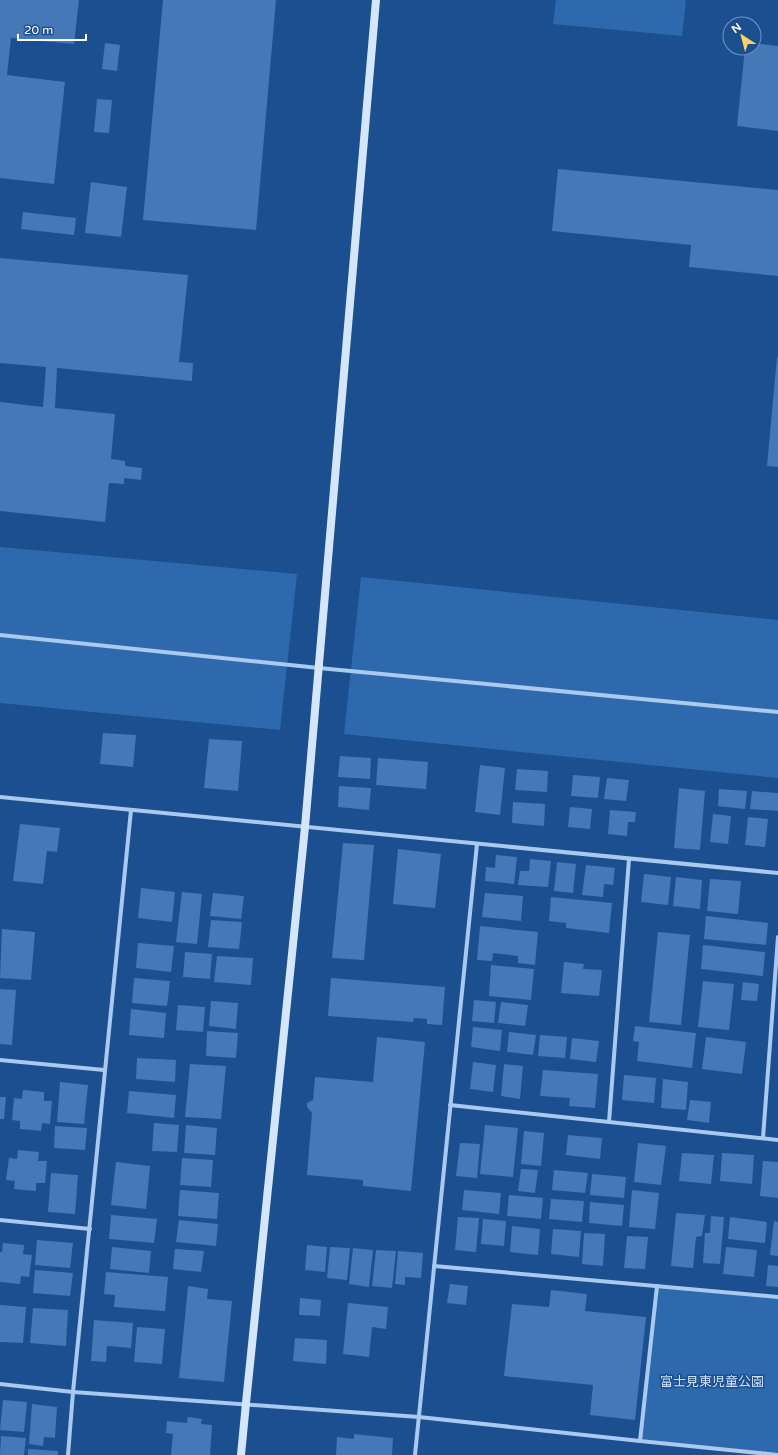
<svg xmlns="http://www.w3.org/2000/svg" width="778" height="1455" font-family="'Varela Round','Noto Sans JP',sans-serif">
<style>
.green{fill:#2e69ad}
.building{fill:#4478b7}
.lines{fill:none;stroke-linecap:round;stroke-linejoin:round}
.street{stroke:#a9c9ee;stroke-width:4}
.secondary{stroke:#d6e6fa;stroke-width:8}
.labels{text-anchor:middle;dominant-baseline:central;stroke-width:3;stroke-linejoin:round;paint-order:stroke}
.park-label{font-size:13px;fill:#cfe3fa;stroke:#1b4f8f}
</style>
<rect width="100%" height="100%" fill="#1b4f8f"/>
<!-- green -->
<g class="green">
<polygon points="556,0 686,0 682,36 553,24"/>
<polygon points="0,547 297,574 280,730 0,703"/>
<polygon points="361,577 778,620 778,778 344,734"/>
<polygon points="657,1286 778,1297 778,1455 640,1441"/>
</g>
<!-- building -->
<g class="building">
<polygon points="0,0 79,0 74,44 11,38 7,75 65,82 54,184 0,178"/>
<polygon points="163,0 276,0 256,230 143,220"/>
<polygon points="105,43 120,45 117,71 102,69"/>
<polygon points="754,43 778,46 778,131 737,126 745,48 754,48"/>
<polygon points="97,99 112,100 109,133 94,132"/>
<polygon points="558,169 778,190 778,276 689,267 691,245 552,231"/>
<polygon points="91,182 127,187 121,237 85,233"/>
<polygon points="23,212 76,218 74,235 21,229"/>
<polygon points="0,258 188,275 179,362 193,363 192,381 57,368 55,408 115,414 111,459 125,461 125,466 142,468 141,480 124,478 124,484 109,483 105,522 0,511 0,402 43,407 46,367 0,363"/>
<polygon points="777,357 778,357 778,467 767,466"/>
<polygon points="103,733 136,735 133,767 100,764"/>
<polygon points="209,739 242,741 238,791 204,788"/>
<polygon points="340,756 371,758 370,779 338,777"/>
<polygon points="378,758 428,762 426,789 376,785"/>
<polygon points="480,765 505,768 500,815 475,812"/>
<polygon points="517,769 548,771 547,792 515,790"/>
<polygon points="573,775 600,777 598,798 571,796"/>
<polygon points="607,778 629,780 626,801 604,799"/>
<polygon points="339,786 371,788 369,810 338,807"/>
<polygon points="679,788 705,791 700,850 674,848"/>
<polygon points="719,789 747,791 745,809 718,806"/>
<polygon points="752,791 778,793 778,811 750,809"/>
<polygon points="513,802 545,804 544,826 512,823"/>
<polygon points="570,807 592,809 590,829 568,827"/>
<polygon points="610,810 636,812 635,822 628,822 627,836 608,834"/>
<polygon points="713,814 731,816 728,844 710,842"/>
<polygon points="748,817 768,819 765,847 745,845"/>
<polygon points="20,824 60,828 57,852 47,851 43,884 13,881"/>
<polygon points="343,843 374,845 364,960 332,958"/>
<polygon points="398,849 441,854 435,908 393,904"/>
<polygon points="496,855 517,857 514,884 485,881 486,867 495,868"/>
<polygon points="530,859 551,861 548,887 518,885 520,871 529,871"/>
<polygon points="557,862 576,864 573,893 554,891"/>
<polygon points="586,865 615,868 613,885 604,884 603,897 582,895"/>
<polygon points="644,874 671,877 668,905 641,902"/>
<polygon points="676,877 702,880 700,909 673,906"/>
<polygon points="710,879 741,881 738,914 707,911"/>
<polygon points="141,888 175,892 172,922 138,918"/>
<polygon points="182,892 202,894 197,944 176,942"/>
<polygon points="213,893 244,896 241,919 210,916"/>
<polygon points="485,893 523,896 521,921 482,917"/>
<polygon points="551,897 612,903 609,933 566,928 566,923 549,921"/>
<polygon points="706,916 768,923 766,945 704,939"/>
<polygon points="211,920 242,922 239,949 208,947"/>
<polygon points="480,926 538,932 535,965 518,963 518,956 493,953 492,961 477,960"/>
<polygon points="2,929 35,932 31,980 0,978"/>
<polygon points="658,932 690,935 681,1025 649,1022"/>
<polygon points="138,943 174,946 171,972 136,968"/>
<polygon points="703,945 765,952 763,976 701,969"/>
<polygon points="185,952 212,954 210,979 183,977"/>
<polygon points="217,956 253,958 251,985 214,982"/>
<polygon points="564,962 584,964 583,969 602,970 599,996 561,993"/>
<polygon points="491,965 534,969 531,1000 489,996"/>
<polygon points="134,978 170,981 167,1006 132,1003"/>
<polygon points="331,978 445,987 442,1025 427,1024 427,1019 414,1018 413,1022 328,1016"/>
<polygon points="703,981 734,984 729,1030 698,1027"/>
<polygon points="743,982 759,984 757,1001 741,1000"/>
<polygon points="0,989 16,990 12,1045 0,1044"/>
<polygon points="474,1000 496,1002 494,1023 472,1021"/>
<polygon points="211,1001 238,1003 236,1029 209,1026"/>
<polygon points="501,1002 528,1005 525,1026 498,1023"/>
<polygon points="178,1005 205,1007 203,1032 176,1030"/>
<polygon points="131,1009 166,1013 164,1038 129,1035"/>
<polygon points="635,1026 696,1033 692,1068 637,1061 639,1042 633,1041"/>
<polygon points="473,1027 502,1030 500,1051 471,1047"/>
<polygon points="207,1031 238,1033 236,1058 206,1056"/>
<polygon points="509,1032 536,1035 533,1055 507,1052"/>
<polygon points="540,1035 567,1037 565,1058 538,1056"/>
<polygon points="377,1037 425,1042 411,1191 363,1186 363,1180 307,1175 312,1113 307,1107 307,1103 313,1100 315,1077 373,1082"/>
<polygon points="706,1037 746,1042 742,1074 702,1069"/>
<polygon points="572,1038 599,1041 596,1062 570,1059"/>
<polygon points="137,1058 176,1060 175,1082 136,1079"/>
<polygon points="473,1062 496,1065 493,1092 470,1089"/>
<polygon points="190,1064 226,1066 221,1119 185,1117"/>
<polygon points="504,1064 523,1066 520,1099 501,1096"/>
<polygon points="543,1070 598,1074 595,1108 569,1106 570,1098 540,1096"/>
<polygon points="624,1075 656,1078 654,1103 622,1100"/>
<polygon points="663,1079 688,1082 686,1110 661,1108"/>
<polygon points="60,1082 88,1085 84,1124 57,1122"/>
<polygon points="23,1090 44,1092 44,1101 52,1101 50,1124 42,1123 41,1131 20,1129 20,1121 12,1120 14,1098 22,1099"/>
<polygon points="129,1091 176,1095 174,1118 127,1113"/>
<polygon points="0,1097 6,1097 4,1119 0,1119"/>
<polygon points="690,1100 711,1102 709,1123 687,1120"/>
<polygon points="154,1123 179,1125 177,1152 152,1151"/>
<polygon points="186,1125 217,1128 215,1155 184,1153"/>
<polygon points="485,1125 518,1128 513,1177 480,1174"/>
<polygon points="55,1126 87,1128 85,1150 54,1148"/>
<polygon points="524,1131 544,1133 541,1166 521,1164"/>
<polygon points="568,1135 602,1138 600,1159 566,1155"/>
<polygon points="460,1143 480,1144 477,1178 456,1176"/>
<polygon points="638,1143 666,1146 661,1185 634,1182"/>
<polygon points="18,1150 39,1152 38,1161 47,1161 45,1183 36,1183 36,1191 14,1189 15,1181 6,1180 9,1158 17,1159"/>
<polygon points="682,1153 714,1155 711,1184 679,1181"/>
<polygon points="722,1153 754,1155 752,1184 720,1181"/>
<polygon points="182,1158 213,1160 211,1187 180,1185"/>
<polygon points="763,1161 778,1162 778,1198 760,1196"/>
<polygon points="116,1162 150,1166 146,1209 111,1205"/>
<polygon points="521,1169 538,1170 535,1193 518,1191"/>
<polygon points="554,1170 588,1173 585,1193 552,1190"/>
<polygon points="51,1173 78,1175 75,1214 48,1212"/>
<polygon points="592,1174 626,1177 624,1198 590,1195"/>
<polygon points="180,1190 219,1193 217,1219 178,1216"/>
<polygon points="464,1190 501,1193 499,1214 462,1210"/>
<polygon points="632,1190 659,1193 655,1229 629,1227"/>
<polygon points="509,1195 543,1198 541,1219 507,1216"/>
<polygon points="551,1199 584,1201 582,1222 549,1219"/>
<polygon points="590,1202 624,1205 622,1226 589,1223"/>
<polygon points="676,1213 705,1215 702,1236 696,1237 693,1268 671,1266"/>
<polygon points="111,1215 157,1219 154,1243 109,1239"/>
<polygon points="711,1216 724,1217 720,1264 703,1263 705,1233 710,1233"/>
<polygon points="458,1217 479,1218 476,1252 455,1250"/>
<polygon points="730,1217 767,1222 765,1243 728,1239"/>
<polygon points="483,1219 506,1221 504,1246 481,1244"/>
<polygon points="179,1220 218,1224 216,1246 176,1242"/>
<polygon points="774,1221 778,1222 778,1256 770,1255"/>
<polygon points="512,1226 540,1229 538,1255 510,1252"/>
<polygon points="553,1229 581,1231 579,1257 551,1254"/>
<polygon points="584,1233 605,1234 603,1266 582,1264"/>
<polygon points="627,1236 648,1237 645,1269 624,1268"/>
<polygon points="37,1240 73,1243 70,1268 35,1265"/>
<polygon points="3,1243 24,1245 23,1254 32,1255 29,1277 21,1276 20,1284 0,1282 0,1252 2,1252"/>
<polygon points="307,1245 327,1247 325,1272 305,1270"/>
<polygon points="112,1247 151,1251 149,1273 110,1269"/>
<polygon points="330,1247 350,1248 347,1280 327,1278"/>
<polygon points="726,1247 757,1250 754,1277 723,1274"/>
<polygon points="353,1248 373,1250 369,1287 349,1284"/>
<polygon points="175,1249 204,1251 201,1272 173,1269"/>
<polygon points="376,1250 396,1251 392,1288 372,1286"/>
<polygon points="398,1251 423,1253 421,1278 405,1277 405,1285 395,1284"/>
<polygon points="768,1265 778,1266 778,1287 766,1286"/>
<polygon points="35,1270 73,1273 70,1296 33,1293"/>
<polygon points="106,1272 168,1277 165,1311 114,1307 115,1295 104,1294"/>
<polygon points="450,1284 468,1286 466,1305 447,1303"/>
<polygon points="188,1286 208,1289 207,1299 232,1301 224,1382 179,1378"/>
<polygon points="551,1290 587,1294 585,1311 646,1317 635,1420 590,1415 593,1385 504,1376 512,1304 549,1307"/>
<polygon points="300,1298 321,1300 320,1316 299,1315"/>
<polygon points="348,1303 388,1307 386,1329 372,1327 369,1357 343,1354"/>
<polygon points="0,1305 26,1307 23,1343 0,1342"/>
<polygon points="33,1308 68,1310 66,1346 30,1343"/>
<polygon points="94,1320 133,1323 131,1348 107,1346 106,1362 91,1361"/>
<polygon points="137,1327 165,1329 162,1364 134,1362"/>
<polygon points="295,1338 327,1340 326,1364 293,1361"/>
<polygon points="3,1400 27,1402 24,1432 0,1430"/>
<polygon points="32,1404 57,1407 55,1438 44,1437 43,1446 29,1444"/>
<polygon points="188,1417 202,1419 201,1424 212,1425 210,1455 171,1455 173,1434 166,1433 167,1421 187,1423"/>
<polygon points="354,1434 393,1438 392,1455 336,1455 337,1437 354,1439"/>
<polygon points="1,1436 26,1438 24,1455 0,1455"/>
<polygon points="28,1449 58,1451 58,1455 28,1455"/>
</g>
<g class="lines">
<!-- street -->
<g class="street">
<polyline points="0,635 319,668 778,712"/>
<polyline points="0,797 778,873"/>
<polyline points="0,1060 104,1070"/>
<polyline points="450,1105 778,1140"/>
<polyline points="609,1122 629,859"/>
<polyline points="763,1138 778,937"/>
<polyline points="0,1220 90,1229"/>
<polyline points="434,1266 778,1297"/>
<polyline points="0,1384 73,1392 419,1417 640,1441 778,1455"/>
<polyline points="640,1441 657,1286"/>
<polyline points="68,1455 73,1392 131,810"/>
<polyline points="415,1455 477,844"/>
</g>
<!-- secondary -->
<polyline class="secondary" points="241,1455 246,1403 305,827 376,0"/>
</g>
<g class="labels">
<!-- park labels -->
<g class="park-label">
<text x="712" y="1382">富士見東児童公園</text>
</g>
</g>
<!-- north arrow -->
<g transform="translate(742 36) rotate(324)"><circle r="19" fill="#1b4f8f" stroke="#7695bc"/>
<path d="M0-3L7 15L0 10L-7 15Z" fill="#ffd166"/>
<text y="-6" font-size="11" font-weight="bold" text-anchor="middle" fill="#ffffff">N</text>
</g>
<!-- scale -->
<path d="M18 34v6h68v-6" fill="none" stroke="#ffffff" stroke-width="2"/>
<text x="24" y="34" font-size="12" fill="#ffffff" stroke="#1b4f8f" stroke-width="3" paint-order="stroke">20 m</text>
</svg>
